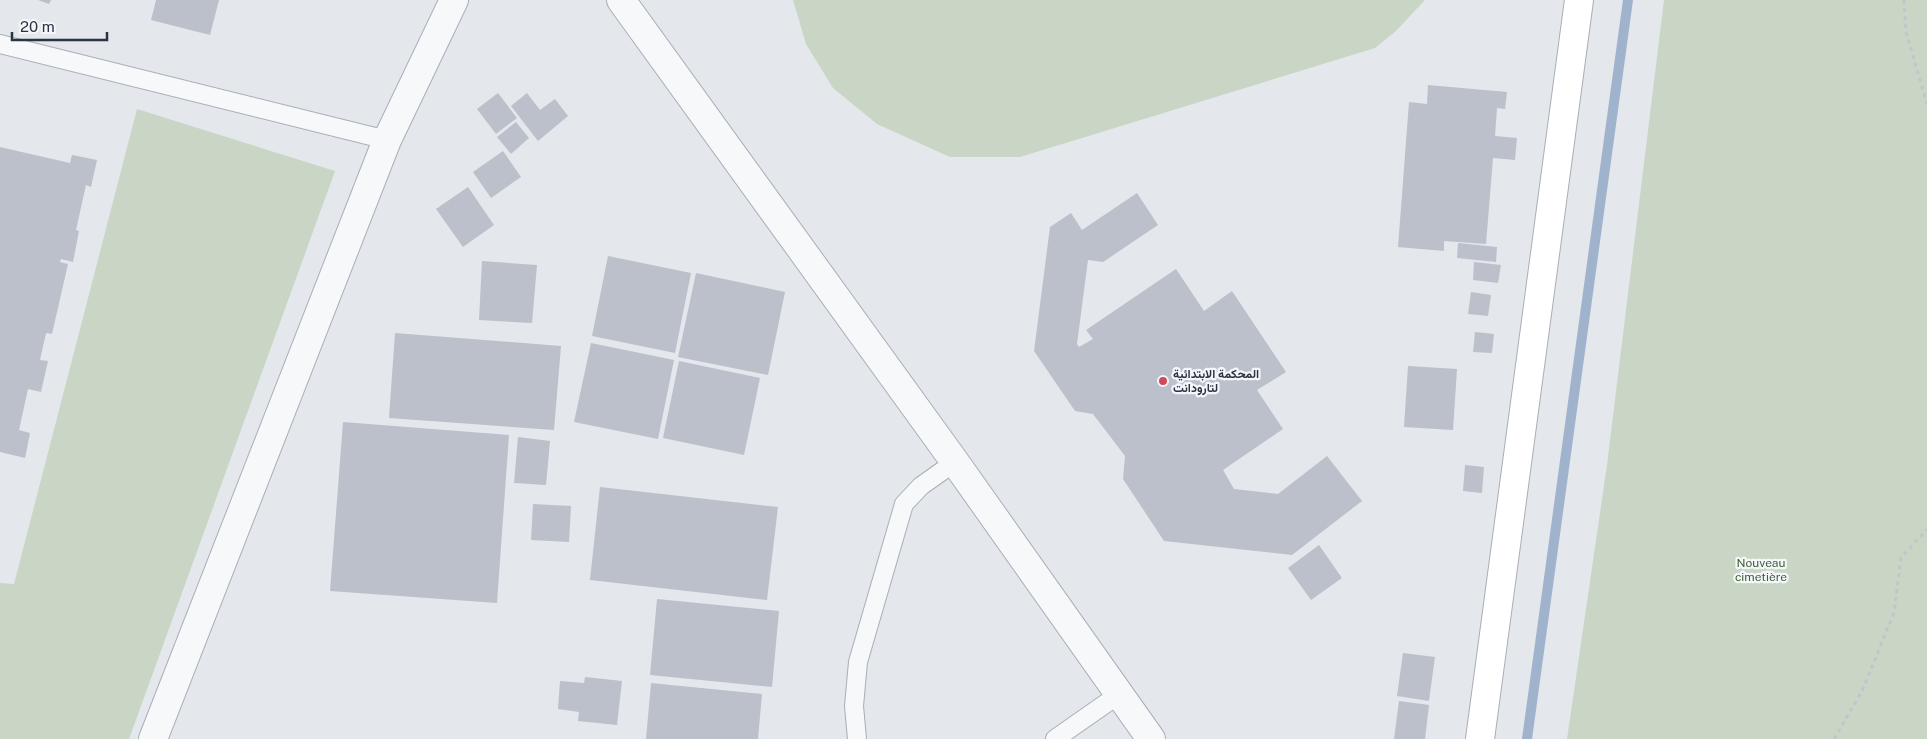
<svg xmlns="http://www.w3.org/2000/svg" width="1927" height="739" font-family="'Public Sans',Vazirmatn,sans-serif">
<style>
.green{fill:#c9d6c5}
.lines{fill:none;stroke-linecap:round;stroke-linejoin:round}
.stream{stroke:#9fb4cc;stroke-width:10}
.building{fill:#bbc0ca}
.lane-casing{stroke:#a9aeb7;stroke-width:20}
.street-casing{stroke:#a9aeb7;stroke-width:30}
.secondary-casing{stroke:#a9aeb7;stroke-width:30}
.path{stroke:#c2c5cb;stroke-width:3;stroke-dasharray:4 4;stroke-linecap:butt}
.lane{stroke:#f7f8fa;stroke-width:18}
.street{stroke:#f7f8fa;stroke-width:28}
.secondary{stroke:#fff;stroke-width:28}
.poi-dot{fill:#d1495b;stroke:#f4f6f9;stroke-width:2}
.labels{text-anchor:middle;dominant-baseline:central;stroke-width:4.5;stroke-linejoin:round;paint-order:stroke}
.poi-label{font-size:12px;font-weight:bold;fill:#2b3445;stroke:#f4f6f9;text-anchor:start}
.park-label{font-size:12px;fill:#3f6138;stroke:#f4f6f9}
</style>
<rect width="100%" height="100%" fill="#e4e7ec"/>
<!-- green -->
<g class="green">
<polygon points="793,0 1425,0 1396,31 1375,48 1020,157 950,157 877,124 833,88 806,44"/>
<polygon points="1664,0 1927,0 1927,739 1567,739 1607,465"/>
<polygon points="137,109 335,171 129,739 0,739 0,583 14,584"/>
</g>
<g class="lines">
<!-- stream -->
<polyline class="stream" points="1527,739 1628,0"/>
</g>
<!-- building -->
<g class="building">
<polygon points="38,0 51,0 49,4"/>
<polygon points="156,0 219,0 210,35 151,20"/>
<polygon points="1428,85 1507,92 1505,109 1497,108 1495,136 1517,138 1515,160 1493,158 1486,244 1444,241 1444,251 1398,247 1409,102 1427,104"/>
<polygon points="498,93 517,118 496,134 477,109"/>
<polygon points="527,93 540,110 555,99 568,116 538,141 511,106"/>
<polygon points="516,122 529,138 511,154 497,137"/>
<polygon points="0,147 70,163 72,155 97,160 91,187 86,185 76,230 79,231 73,262 61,259 60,262 68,264 52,334 46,333 40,360 48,361 41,392 28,389 19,430 30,433 25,458 0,452"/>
<polygon points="503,151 521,177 491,198 473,172"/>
<polygon points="468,187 494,225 463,247 436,209"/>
<polygon points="1137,193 1158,225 1103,262 1088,260 1077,344 1079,347 1093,339 1086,330 1176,269 1204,311 1232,291 1286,372 1257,390 1283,429 1223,470 1234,489 1278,494 1327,456 1362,501 1292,555 1164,541 1123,479 1125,456 1093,414 1075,411 1034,351 1050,227 1071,213 1082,230"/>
<polygon points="1458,243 1497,247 1496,262 1457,258"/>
<polygon points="608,256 691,273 675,353 592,336"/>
<polygon points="482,261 537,265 532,323 479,320"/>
<polygon points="1474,262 1501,265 1498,283 1473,280"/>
<polygon points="696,273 785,292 768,375 678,357"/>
<polygon points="1471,292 1491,295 1488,316 1468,314"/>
<polygon points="1475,332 1494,334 1492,353 1473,352"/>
<polygon points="395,333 561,346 554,430 389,418"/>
<polygon points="591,343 674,360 658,439 574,422"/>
<polygon points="679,361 760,378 744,455 663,438"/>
<polygon points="1408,366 1457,369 1453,430 1404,427"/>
<polygon points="343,422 509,435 497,603 330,591"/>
<polygon points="518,437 550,441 546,485 514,483"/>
<polygon points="1465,465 1484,467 1482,493 1463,491"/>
<polygon points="600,487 778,507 767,600 590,580"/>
<polygon points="533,504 571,506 569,542 531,540"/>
<polygon points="1319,545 1342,578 1311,600 1288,568"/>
<polygon points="657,599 779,611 772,687 650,675"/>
<polygon points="1403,653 1435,657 1429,701 1397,696"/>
<polygon points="585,677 622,681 617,725 578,721 579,712 558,709 560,681 584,683"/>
<polygon points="651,683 762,694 758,739 646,739"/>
<polygon points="1399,701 1429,705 1425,739 1394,739"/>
</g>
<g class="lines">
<defs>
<g id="lane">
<polyline points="0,44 387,140"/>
<polyline points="857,739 854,706 858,662 904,504 921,486 955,462"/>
<polyline points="1055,739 1118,695"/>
</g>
<g id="street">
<polyline points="621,0 955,462 1151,739"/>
<polyline points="153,739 387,140 454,0"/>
</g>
<polyline id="secondary" points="1480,739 1579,0"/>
</defs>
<!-- lane casing -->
<use href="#lane" class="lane-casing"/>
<!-- street casing -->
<use href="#street" class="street-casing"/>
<!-- secondary casing -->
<use href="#secondary" class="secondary-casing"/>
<!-- path -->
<g class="path">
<polyline points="1904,0 1906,32 1927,104"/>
<polyline points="1834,739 1862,691 1894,613 1901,558 1927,529"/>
</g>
<!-- lane -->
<use href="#lane" class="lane"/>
<!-- street -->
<use href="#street" class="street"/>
<!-- secondary -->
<use href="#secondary" class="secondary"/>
</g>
<!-- markers -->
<circle class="poi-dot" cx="1163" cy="381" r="5"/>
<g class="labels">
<!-- poi labels -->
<g class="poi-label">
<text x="1173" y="374">المحكمة الابتدائية<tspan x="1173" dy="14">لتارودانت</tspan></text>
</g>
<!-- park labels -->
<g class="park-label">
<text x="1761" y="563">Nouveau<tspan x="1761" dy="14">cimetière</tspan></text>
</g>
</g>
<!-- scale -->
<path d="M12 32v8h95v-8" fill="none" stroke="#2b3445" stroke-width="2.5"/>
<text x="20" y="32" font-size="15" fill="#2b3445" stroke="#f4f6f9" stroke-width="4" paint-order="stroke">20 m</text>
</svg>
